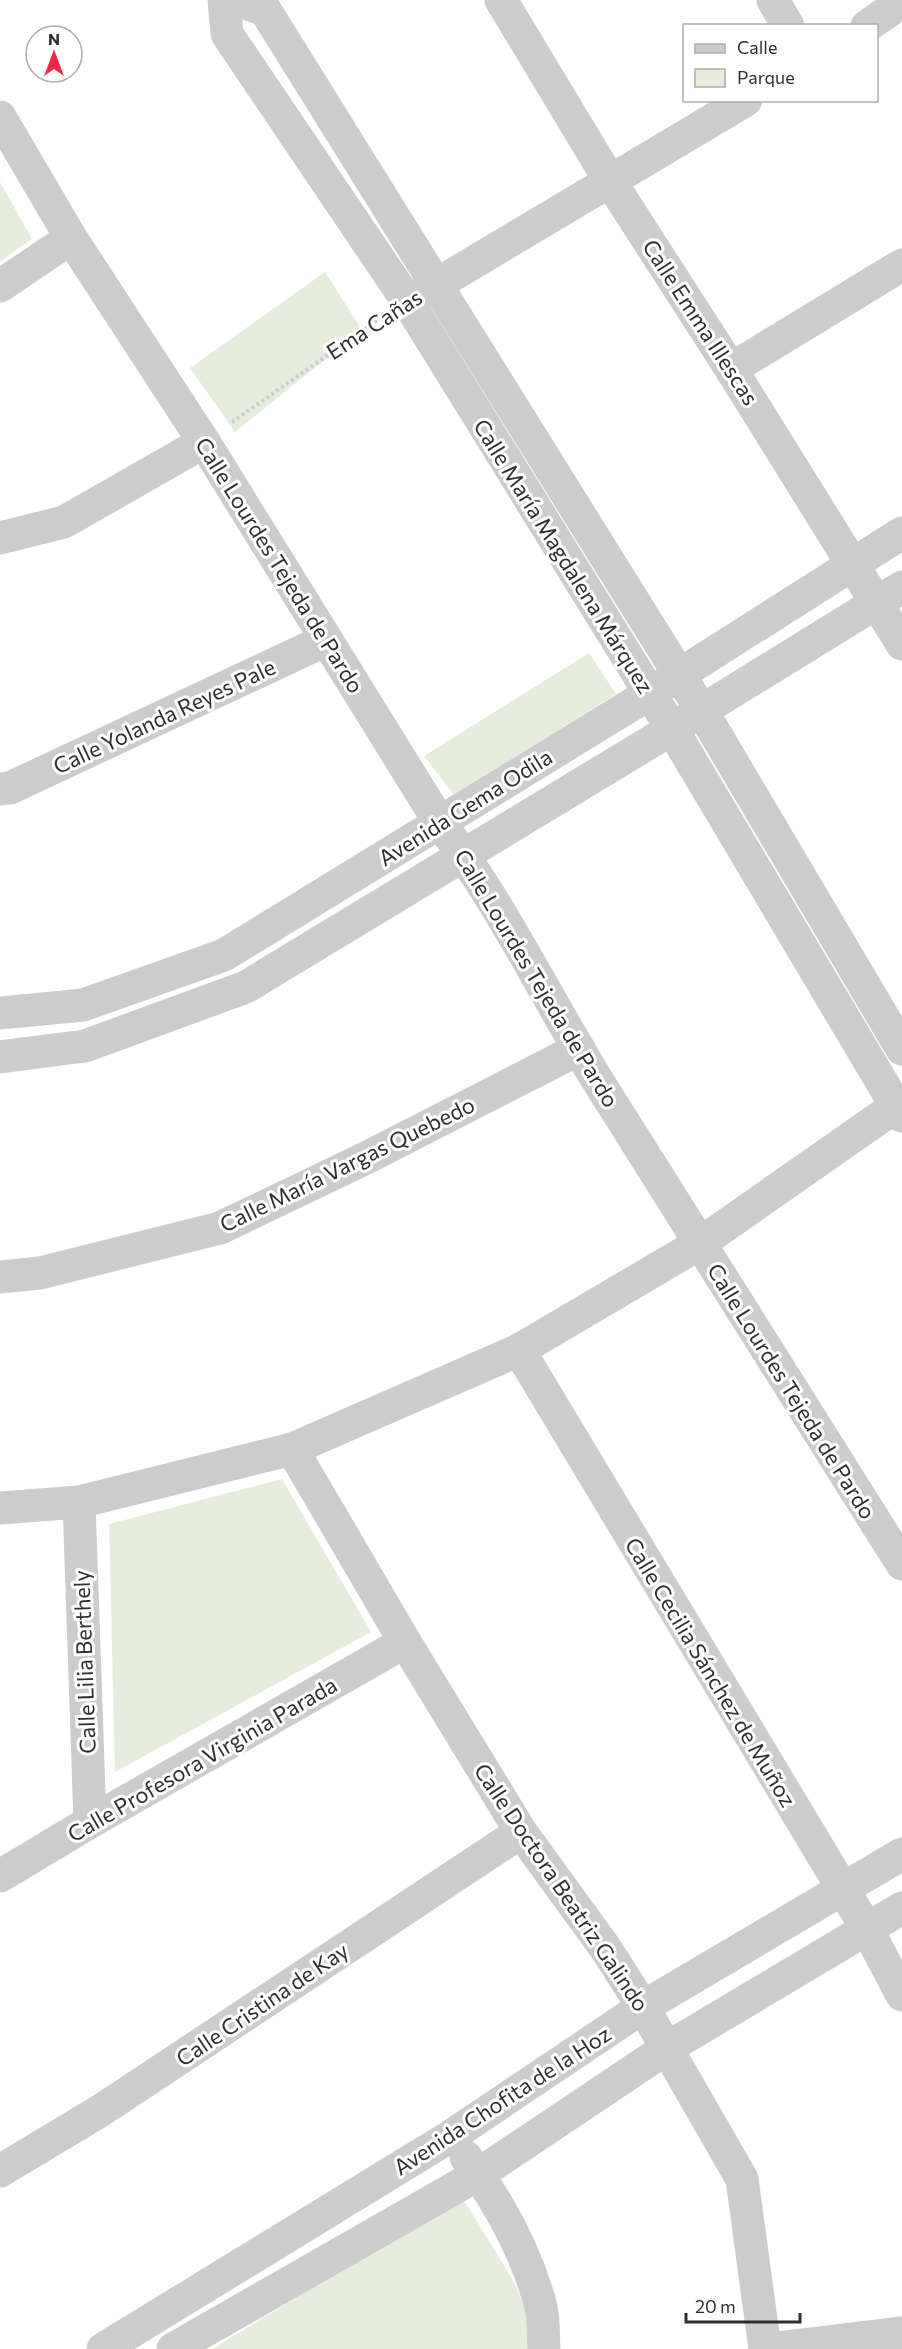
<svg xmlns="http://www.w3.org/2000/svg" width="902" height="2349" font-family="Commissioner,sans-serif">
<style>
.green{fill:#e6eddc}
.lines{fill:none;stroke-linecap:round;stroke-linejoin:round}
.path{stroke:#ccc;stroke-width:4;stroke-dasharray:3 3;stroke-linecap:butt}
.minor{stroke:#ccc;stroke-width:33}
.labels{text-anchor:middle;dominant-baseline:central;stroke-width:6;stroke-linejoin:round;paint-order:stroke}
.street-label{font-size:22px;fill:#2f2f2f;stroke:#fff}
</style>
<rect width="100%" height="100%" fill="#fff"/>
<!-- green -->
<g class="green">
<polygon points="0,182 32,239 0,261"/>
<polygon points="325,272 362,330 235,432 190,368"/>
<polygon points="589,653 616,694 454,795 424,756"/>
<polygon points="282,1479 371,1632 115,1772 109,1524"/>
<polygon points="462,2197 514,2282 541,2349 212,2349"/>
</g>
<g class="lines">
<!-- path -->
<polyline class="path" points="232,422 378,320"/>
<!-- minor -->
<g class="minor">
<polyline points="224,0 227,34 408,302 672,729 902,1116"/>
<polyline points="237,0 265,10 702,711 902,1049"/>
<polyline points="501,0 610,181 731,369 902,644"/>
<polyline points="773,0 788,26"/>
<polyline points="867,26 902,2"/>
<path d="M0 117 71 238 204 442 440 823C500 902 544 993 596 1078 697 1241 799 1403 902 1564"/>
<polyline points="0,286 71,238"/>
<polyline points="419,295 746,100"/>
<polyline points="731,369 902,265"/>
<polyline points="0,538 64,522 204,442"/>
<polyline points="0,789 10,788 326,640"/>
<polyline points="0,1013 83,1005 224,955 649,694 902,533"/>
<polyline points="0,1057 85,1046 246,987 672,729 902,587"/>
<polyline points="0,1277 40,1273 220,1228 366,1158 579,1049"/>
<polyline points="519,1350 867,1929 902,1995"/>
<polyline points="292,1449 405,1642 521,1832 606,1949 643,2007 742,2179 765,2349"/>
<polyline points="79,1502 90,1822"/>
<polyline points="0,1508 79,1502 292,1449 519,1350 699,1244 902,1102"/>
<polyline points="0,1876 90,1822 405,1642"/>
<path d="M466 2157C498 2201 527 2254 541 2307 544 2320 543 2336 544 2349"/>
<polyline points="0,2171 100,2111 521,1832"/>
<polyline points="103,2349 451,2136 643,2007 902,1854"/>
<polyline points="173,2349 479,2174 667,2048 902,1908"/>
<polyline points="770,2349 902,2333"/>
</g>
</g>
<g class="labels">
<!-- street labels -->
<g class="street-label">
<text transform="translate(701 322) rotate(57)">Calle Emma Illescas</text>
<text transform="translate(374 324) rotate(-33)">Ema Cañas</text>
<text transform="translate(564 556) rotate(58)">Calle María Magdalena Márquez</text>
<text transform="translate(280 565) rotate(58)">Calle Lourdes Tejeda de Pardo</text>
<text transform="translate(164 716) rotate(-25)">Calle Yolanda Reyes Pale</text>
<text transform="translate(465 807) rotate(-32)">Avenida Gema Odila</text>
<text transform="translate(537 978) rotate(59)">Calle Lourdes Tejeda de Pardo</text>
<text transform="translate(347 1164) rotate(-26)">Calle María Vargas Quebedo</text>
<text transform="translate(792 1391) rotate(58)">Calle Lourdes Tejeda de Pardo</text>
<text transform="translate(84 1662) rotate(-92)">Calle Lilia Berthely</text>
<text transform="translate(711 1672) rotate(59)">Calle Cecilia Sánchez de Muñoz</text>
<text transform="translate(202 1759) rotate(-30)">Calle Profesora Virginia Parada</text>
<text transform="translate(562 1887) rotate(56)">Calle Doctora Beatriz Galindo</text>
<text transform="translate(262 2004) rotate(-34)">Calle Cristina de Kay</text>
<text transform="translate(502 2100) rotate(-33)">Avenida Chofita de la Hoz</text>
</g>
</g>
<!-- legend -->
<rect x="683" y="24" width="195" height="78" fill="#ffffff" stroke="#acacac" stroke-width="1.5"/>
<rect x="695" y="44" width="30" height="9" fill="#cccccc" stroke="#acacac" stroke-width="1.5"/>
<text x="737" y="54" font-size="18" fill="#2f2f2f">Calle</text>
<rect x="695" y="69" width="30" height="18" fill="#e6eddc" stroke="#acacac" stroke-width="1.5"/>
<text x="737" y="84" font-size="18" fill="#2f2f2f">Parque</text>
<!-- north arrow -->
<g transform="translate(54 54)"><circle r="28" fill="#ffffff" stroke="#acacac" stroke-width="1.5"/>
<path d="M0-4.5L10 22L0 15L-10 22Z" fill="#ef2848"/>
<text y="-9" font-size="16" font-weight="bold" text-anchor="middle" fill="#2f2f2f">N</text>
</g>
<!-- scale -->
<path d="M686 2313v9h114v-9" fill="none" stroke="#2f2f2f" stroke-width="3"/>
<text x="695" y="2313" font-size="18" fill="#2f2f2f" stroke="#ffffff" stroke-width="4.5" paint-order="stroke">20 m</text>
</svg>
